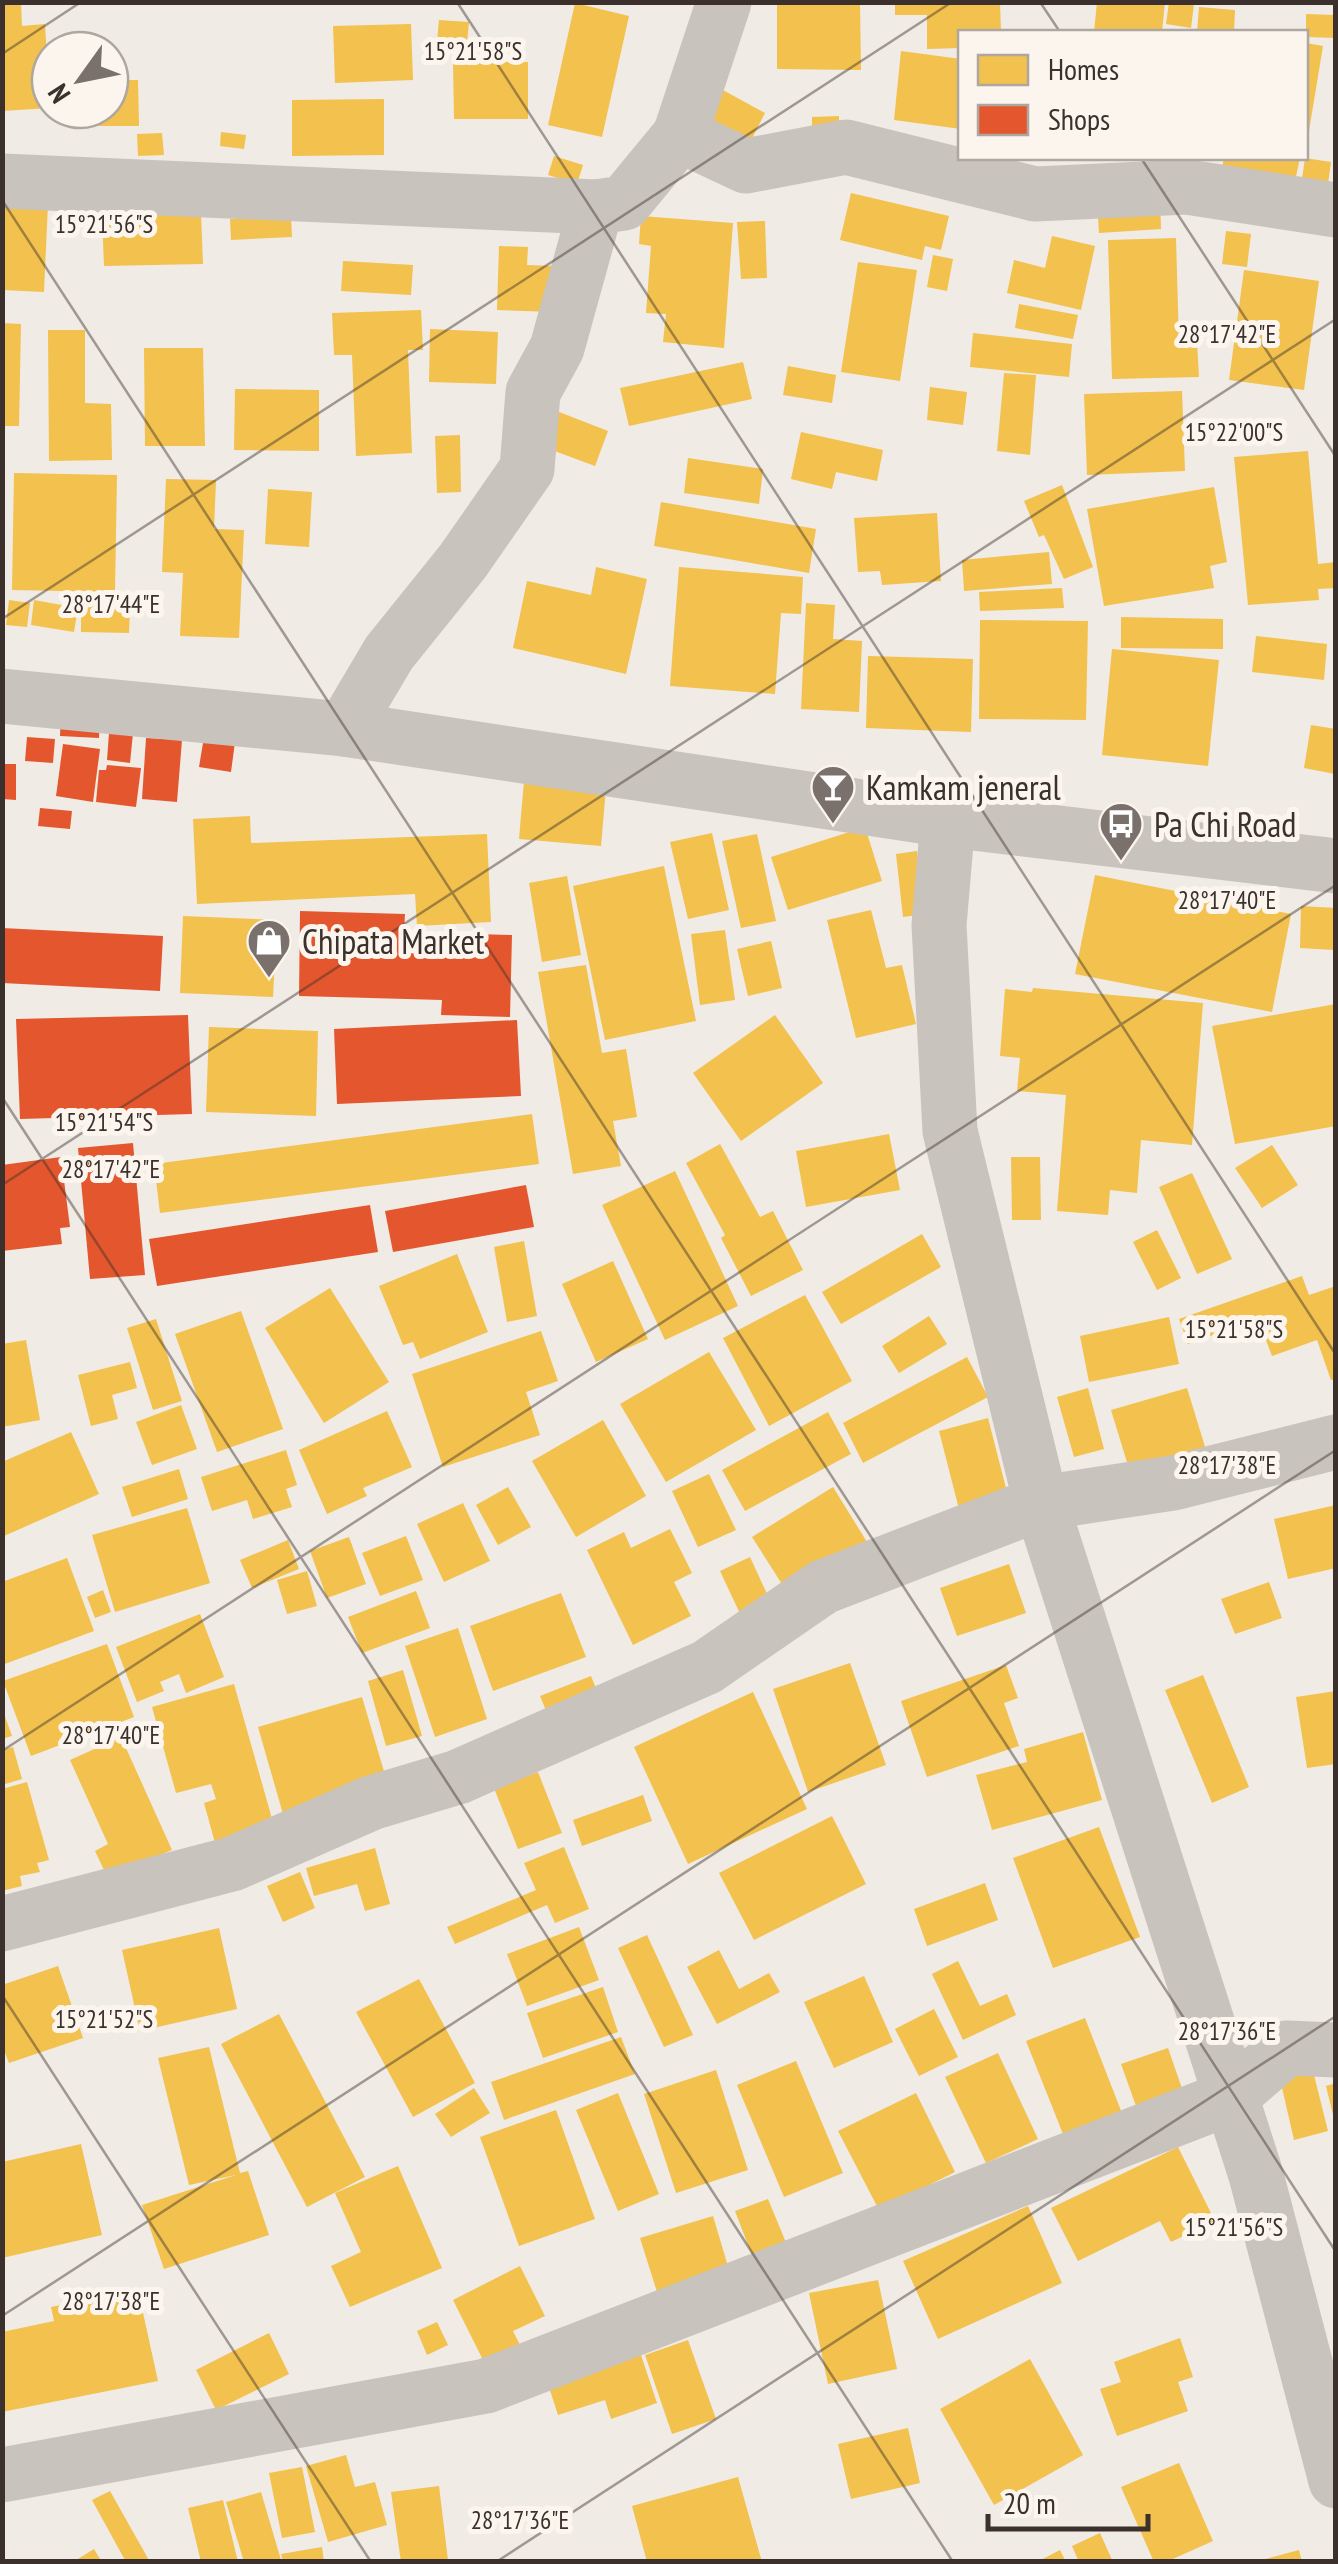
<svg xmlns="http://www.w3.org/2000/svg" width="1338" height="2564" font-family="'PT Sans Narrow',sans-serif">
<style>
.homes{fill:#f2c14e}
.shops{fill:#e4572e}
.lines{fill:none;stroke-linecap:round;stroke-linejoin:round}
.minor{stroke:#c9c3be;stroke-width:55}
.ticks{fill:none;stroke:#3b302b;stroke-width:2.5;stroke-opacity:0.45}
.labels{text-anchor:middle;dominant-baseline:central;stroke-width:10;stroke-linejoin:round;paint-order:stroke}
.poi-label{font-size:35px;fill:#3b302b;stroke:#fbf5ee;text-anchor:start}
.ticks-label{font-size:25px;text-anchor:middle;fill:#3b302b;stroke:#fbf5ee;stroke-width:10;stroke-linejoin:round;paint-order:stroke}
</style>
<rect width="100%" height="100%" fill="#f0ebe5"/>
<!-- homes -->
<g class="homes">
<polygon points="2,2 21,2 22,26 45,24 50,108 2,111"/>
<polygon points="777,2 860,2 861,70 777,69"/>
<polygon points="895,2 1000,2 1001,32 961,32 961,48 927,49 927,15 895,15"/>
<polygon points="1097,2 1165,2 1162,32 1094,32"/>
<polygon points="1169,2 1194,4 1191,28 1166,24"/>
<polygon points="575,3 629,16 602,137 548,125"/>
<polygon points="1199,7 1235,10 1234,32 1197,32"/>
<polygon points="1306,14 1336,15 1336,38 1306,37"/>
<polygon points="439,20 469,22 467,43 437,41"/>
<polygon points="411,24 413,80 335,83 333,26"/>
<polygon points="1306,43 1323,46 1308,137 1306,137"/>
<polygon points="901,51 961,59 961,129 894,120"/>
<polygon points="453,62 528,62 528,119 454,119"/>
<polygon points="110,80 138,80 139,126 74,126 74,110 110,110"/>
<polygon points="721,89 765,113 743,156 698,131"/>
<polygon points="384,99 384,155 292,156 292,100"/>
<polygon points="839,116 839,138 812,138 812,117"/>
<polygon points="221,132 246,135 244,149 220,146"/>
<polygon points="162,133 164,155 138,156 137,134"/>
<polygon points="554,156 583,165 577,184 548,175"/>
<polygon points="1224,158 1300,158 1294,186 1221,172"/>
<polygon points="1305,158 1331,162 1327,191 1301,186"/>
<polygon points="851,193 949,216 941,250 925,246 922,260 840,240"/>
<polygon points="1160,198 1161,229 1099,233 1097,202"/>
<polygon points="2,202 48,204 44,292 2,290"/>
<polygon points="201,213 203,264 104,266 102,216"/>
<polygon points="291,216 292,237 231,240 230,219"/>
<polygon points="641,216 733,223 724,348 663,342 666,314 646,313 651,246 639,244"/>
<polygon points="765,221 767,278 741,279 737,222"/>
<polygon points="1226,231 1251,234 1247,267 1222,264"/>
<polygon points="1052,236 1095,246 1081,310 1007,293 1014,260 1045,268"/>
<polygon points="1176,238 1179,343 1197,342 1199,377 1112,379 1108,240"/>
<polygon points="499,246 528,247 527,265 555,266 554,312 497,310"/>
<polygon points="933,255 953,259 947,291 927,287"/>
<polygon points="343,261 413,265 411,295 341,291"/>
<polygon points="858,262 917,270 900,381 841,372"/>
<polygon points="1244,270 1319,281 1304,390 1229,380"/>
<polygon points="1019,304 1078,315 1073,339 1015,328"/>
<polygon points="421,310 423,350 408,350 412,453 356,456 352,355 334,355 332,313"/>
<polygon points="2,323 21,324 19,426 2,426"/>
<polygon points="430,329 498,332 496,384 429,382"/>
<polygon points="48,330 85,330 85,403 111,404 112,460 49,461"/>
<polygon points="973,333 1072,344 1069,377 970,367"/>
<polygon points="144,348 203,348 205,446 145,446"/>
<polygon points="743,362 752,399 629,426 620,388"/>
<polygon points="788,366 836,375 832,403 783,395"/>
<polygon points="1004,373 1036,375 1030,455 997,451"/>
<polygon points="930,387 967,392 963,425 927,420"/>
<polygon points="235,389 319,390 319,451 234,450"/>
<polygon points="1182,391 1185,471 1087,475 1084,394"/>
<polygon points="554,410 608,431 595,466 541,446"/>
<polygon points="801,432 883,450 877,481 836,472 832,489 791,479"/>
<polygon points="460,435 461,492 437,493 435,436"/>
<polygon points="1308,451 1318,564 1336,562 1336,588 1318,589 1319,600 1248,605 1234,457"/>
<polygon points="688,458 763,469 759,504 684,493"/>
<polygon points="14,473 117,475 115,592 12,590"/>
<polygon points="166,479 216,480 214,529 244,530 239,638 180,636 183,573 162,572"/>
<polygon points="1062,485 1093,567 1064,579 1044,535 1039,537 1024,501"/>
<polygon points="1214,487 1227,562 1210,566 1214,588 1104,606 1087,509"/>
<polygon points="268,489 312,492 309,547 265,544"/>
<polygon points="661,502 816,529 809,573 654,546"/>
<polygon points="937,513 941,581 882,585 880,571 858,572 854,518"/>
<polygon points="1049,552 1052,584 964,591 962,560"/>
<polygon points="596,567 647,579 626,674 513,648 527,581 591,595"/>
<polygon points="679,567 803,577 801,614 781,613 775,694 670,686"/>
<polygon points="1062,588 1064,608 980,611 979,592"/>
<polygon points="9,600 30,603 27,627 6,625"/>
<polygon points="34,600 78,608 74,632 31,625"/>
<polygon points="806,603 835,605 833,639 862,641 859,712 801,709"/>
<polygon points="81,606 130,607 129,633 81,632"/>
<polygon points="1121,617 1223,619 1223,649 1121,648"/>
<polygon points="980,620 1088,621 1086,720 979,719"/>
<polygon points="1256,636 1327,644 1324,680 1252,672"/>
<polygon points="1112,649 1219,660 1208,766 1102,755"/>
<polygon points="868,656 973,659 971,732 866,728"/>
<polygon points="1311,725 1336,729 1335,774 1304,768"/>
<polygon points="524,781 606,788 601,846 519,839"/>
<polygon points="250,816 251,843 487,834 491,922 417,926 415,894 197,904 193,819"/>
<polygon points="865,827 882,881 788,910 771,857"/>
<polygon points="712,833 729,910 688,919 670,842"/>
<polygon points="757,834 776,921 741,928 722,841"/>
<polygon points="917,851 924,914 903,917 896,854"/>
<polygon points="664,866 696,1021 605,1040 573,886"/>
<polygon points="1095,875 1291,914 1272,1012 1075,974"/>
<polygon points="567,876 581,955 542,962 529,883"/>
<polygon points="1301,906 1336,908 1334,950 1300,948"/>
<polygon points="871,910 886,968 902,965 916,1024 856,1038 827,920"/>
<polygon points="183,916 277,920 273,997 180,993"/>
<polygon points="725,930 735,1000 700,1005 691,934"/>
<polygon points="771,941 782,988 748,996 737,949"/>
<polygon points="586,965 602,1053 626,1049 637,1117 613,1121 621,1166 573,1174 538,972"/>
<polygon points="1033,988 1203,1003 1192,1145 1141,1140 1137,1193 1110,1190 1108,1215 1057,1211 1066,1095 1017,1091 1020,1058 1000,1056 1005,989 1032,992"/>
<polygon points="1336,1004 1336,1126 1235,1144 1212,1026"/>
<polygon points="775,1015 823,1083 741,1141 693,1073"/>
<polygon points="209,1027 318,1031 316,1116 206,1112"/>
<polygon points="532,1114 539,1164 160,1213 154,1164"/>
<polygon points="889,1134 900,1190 806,1207 796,1151"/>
<polygon points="720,1144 760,1217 773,1211 803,1270 751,1296 721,1238 725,1235 686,1163"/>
<polygon points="1272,1145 1298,1185 1262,1208 1235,1168"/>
<polygon points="1011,1157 1040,1157 1041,1220 1012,1220"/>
<polygon points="675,1171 738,1306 665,1340 602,1205"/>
<polygon points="1192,1173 1232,1259 1197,1274 1159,1187"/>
<polygon points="1157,1230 1181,1278 1157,1290 1133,1242"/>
<polygon points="922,1234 941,1267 841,1324 822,1292"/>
<polygon points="524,1241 537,1316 507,1322 494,1247"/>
<polygon points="457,1254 488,1332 420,1359 413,1342 403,1345 379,1286"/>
<polygon points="613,1261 648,1339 596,1362 562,1284"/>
<polygon points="1302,1276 1309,1295 1336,1286 1336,1379 1331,1380 1317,1340 1272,1356 1258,1319 1188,1344 1179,1319"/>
<polygon points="330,1288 389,1382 324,1423 265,1328"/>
<polygon points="805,1295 852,1381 769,1426 723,1338"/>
<polygon points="241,1311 283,1429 217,1452 175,1334"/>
<polygon points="929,1316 947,1344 899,1373 882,1346"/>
<polygon points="1169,1317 1179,1364 1089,1382 1080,1336"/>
<polygon points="156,1319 182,1401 153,1410 127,1328"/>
<polygon points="541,1331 558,1381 526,1392 540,1435 443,1467 412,1374"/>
<polygon points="26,1340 40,1420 2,1427 2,1344"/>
<polygon points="709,1352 756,1430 666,1482 620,1404"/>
<polygon points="967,1357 988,1397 863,1463 843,1423"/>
<polygon points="130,1362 137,1388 112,1395 118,1419 91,1426 78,1375"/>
<polygon points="1088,1388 1104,1449 1074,1457 1057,1397"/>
<polygon points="1187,1388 1206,1450 1130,1472 1111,1410"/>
<polygon points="181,1405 197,1449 152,1465 136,1422"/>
<polygon points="387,1411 412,1467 363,1488 367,1496 327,1514 299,1450"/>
<polygon points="828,1412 851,1454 745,1511 722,1470"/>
<polygon points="988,1418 1009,1500 960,1513 939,1431"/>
<polygon points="603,1420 646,1496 576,1537 532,1461"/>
<polygon points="71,1432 99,1494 4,1536 2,1462"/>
<polygon points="286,1450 297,1485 286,1489 292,1507 253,1519 247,1500 212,1511 201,1477"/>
<polygon points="179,1469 188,1499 132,1517 122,1487"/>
<polygon points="709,1474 736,1530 698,1547 672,1491"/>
<polygon points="508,1487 531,1527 498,1545 476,1505"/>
<polygon points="833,1487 867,1542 787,1592 752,1537"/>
<polygon points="463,1503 490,1561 444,1582 417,1524"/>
<polygon points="1336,1505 1336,1568 1288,1579 1274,1519"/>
<polygon points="187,1508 210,1583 115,1612 92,1535"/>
<polygon points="670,1529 692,1573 674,1582 691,1616 633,1645 587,1550 624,1532 631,1548"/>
<polygon points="406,1536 423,1580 380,1596 362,1553"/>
<polygon points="349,1537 366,1584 327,1598 310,1551"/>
<polygon points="288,1540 299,1569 252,1588 240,1560"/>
<polygon points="750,1557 773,1607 743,1620 720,1571"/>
<polygon points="67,1558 94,1631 2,1665 2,1582"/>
<polygon points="1009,1564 1026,1613 957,1636 940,1588"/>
<polygon points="307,1571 317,1606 287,1614 277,1580"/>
<polygon points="1269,1582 1282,1618 1235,1634 1221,1599"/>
<polygon points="103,1590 111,1612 95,1618 87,1597"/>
<polygon points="416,1591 430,1628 362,1653 348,1617"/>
<polygon points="561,1593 586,1657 493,1691 470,1626"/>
<polygon points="200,1614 224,1677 186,1693 179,1674 160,1682 164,1691 137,1702 116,1647"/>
<polygon points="458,1628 487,1719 435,1737 405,1646"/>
<polygon points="107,1644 134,1717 31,1756 3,1681"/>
<polygon points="850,1663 886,1765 808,1792 773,1689"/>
<polygon points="1006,1665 1018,1698 1004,1703 1019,1746 927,1777 901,1701"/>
<polygon points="403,1670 422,1736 386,1746 368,1681"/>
<polygon points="1203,1675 1249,1787 1212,1803 1165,1690"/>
<polygon points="591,1676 601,1701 550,1720 540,1696"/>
<polygon points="234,1684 276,1833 217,1850 204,1803 216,1799 211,1784 176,1793 152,1707"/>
<polygon points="1336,1691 1336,1764 1307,1768 1296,1697"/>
<polygon points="753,1692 807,1809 688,1864 634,1747"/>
<polygon points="362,1697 388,1785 283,1814 258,1727"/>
<polygon points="2,1708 12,1736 2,1739"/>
<polygon points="1083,1732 1102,1800 992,1830 976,1775 1027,1762 1024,1749"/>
<polygon points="121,1737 172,1850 148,1860 113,1889 95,1851 108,1844 70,1760"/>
<polygon points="13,1747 22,1779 2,1785 2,1750"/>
<polygon points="538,1772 562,1833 518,1849 494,1788"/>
<polygon points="27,1782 49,1860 37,1863 40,1872 20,1876 22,1886 2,1891 2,1789"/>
<polygon points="643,1795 652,1821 582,1846 573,1820"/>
<polygon points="832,1816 866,1884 754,1940 719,1873"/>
<polygon points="1099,1827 1140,1937 1053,1968 1013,1858"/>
<polygon points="564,1847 589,1909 555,1923 547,1905 455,1944 447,1927 536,1890 524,1863"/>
<polygon points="375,1848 390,1904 365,1911 357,1884 314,1896 306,1868"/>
<polygon points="300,1872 315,1908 283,1922 267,1886"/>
<polygon points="985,1883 998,1920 927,1946 914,1909"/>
<polygon points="579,1927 599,1980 527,2006 507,1954"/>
<polygon points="219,1928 237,2009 140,2031 122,1950"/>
<polygon points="647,1935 693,2035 664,2047 618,1948"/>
<polygon points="719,1950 739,1989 769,1973 780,1992 717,2024 687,1967"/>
<polygon points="958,1961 980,2006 1007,1994 1016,2015 963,2040 932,1974"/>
<polygon points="58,1966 83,2038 9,2063 2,2045 2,1985"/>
<polygon points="864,1976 893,2042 834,2068 804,2002"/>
<polygon points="419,1979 475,2083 413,2117 356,2012"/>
<polygon points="603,1987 618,2032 543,2058 527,2013"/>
<polygon points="934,2009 958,2057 919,2076 895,2029"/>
<polygon points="279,2014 365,2177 307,2207 221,2044"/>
<polygon points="1085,2018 1125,2121 1067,2144 1026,2041"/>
<polygon points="621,2037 635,2074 504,2120 491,2082"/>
<polygon points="209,2047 240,2173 248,2171 269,2235 164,2269 142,2205 236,2175 189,2185 158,2058"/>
<polygon points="1168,2048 1186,2100 1140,2117 1121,2064"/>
<polygon points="998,2053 1038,2139 986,2163 945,2077"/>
<polygon points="796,2061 843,2173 784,2197 737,2085"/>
<polygon points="716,2070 748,2170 676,2193 644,2094"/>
<polygon points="1313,2071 1328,2131 1294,2140 1280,2079"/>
<polygon points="1336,2083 1336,2119 1334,2119 1326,2086"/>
<polygon points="474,2088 490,2113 451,2137 435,2114"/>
<polygon points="618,2093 659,2194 618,2211 576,2110"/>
<polygon points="916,2093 955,2172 879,2210 838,2131"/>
<polygon points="556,2110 595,2219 519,2246 480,2137"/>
<polygon points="81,2144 102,2235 2,2258 2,2162"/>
<polygon points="1178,2147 1215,2221 1171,2242 1160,2221 1078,2261 1051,2208"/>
<polygon points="398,2166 442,2268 350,2307 331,2266 361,2252 335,2193"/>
<polygon points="768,2199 787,2245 753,2258 735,2211"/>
<polygon points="1028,2206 1062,2283 938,2339 903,2261"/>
<polygon points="713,2216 730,2273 658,2295 640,2238"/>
<polygon points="520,2266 545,2316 513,2331 521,2347 485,2364 453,2300"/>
<polygon points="878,2280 897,2369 828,2384 809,2293"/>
<polygon points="138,2290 158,2381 2,2412 2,2332 54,2321 51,2307"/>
<polygon points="437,2322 448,2345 427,2355 417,2331"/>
<polygon points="269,2333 289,2374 216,2410 196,2370"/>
<polygon points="1180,2338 1193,2377 1178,2382 1188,2411 1117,2436 1100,2389 1121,2382 1114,2362"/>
<polygon points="688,2340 716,2419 672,2434 645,2355"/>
<polygon points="639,2349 657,2403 611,2419 605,2400 558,2415 547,2381"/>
<polygon points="1030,2359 1083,2455 994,2505 940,2409"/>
<polygon points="908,2428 920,2483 851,2499 838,2444"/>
<polygon points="346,2455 355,2487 375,2482 387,2525 328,2542 306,2466"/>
<polygon points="1179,2463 1213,2541 1166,2562 1154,2562 1121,2487"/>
<polygon points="302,2467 315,2532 282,2538 269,2473"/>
<polygon points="738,2477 762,2562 647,2562 632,2506"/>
<polygon points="439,2486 448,2560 401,2562 391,2492"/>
<polygon points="110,2491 150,2562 126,2562 92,2500"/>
<polygon points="261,2492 281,2560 244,2562 226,2502"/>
<polygon points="223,2500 238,2562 201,2562 188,2508"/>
<polygon points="1100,2533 1113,2562 1079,2562 1072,2546"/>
<polygon points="322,2547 324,2562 283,2562 281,2554"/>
<polygon points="94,2549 102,2562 73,2562"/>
<polygon points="1060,2550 1066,2562 1037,2562"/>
<polygon points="1299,2550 1302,2562 1262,2562 1262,2560"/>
</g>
<!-- shops -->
<g class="shops">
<polygon points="61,713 100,714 99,738 60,736"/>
<polygon points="110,720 134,723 130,763 107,760"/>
<polygon points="27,737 55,739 53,763 25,761"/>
<polygon points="204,737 235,742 231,772 199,767"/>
<polygon points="146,738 182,740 177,802 142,799"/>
<polygon points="63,744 100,749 93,802 56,796"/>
<polygon points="2,764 16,764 16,800 2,799"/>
<polygon points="107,765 141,768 136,807 96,802 99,770 106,770"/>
<polygon points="40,808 72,811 70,829 38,826"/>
<polygon points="300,911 405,914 404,932 512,935 510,1017 441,1015 442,1000 299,996"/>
<polygon points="2,928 163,936 160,991 2,983"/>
<polygon points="188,1015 192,1114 20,1119 16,1019"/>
<polygon points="517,1020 521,1096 337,1104 334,1029"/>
<polygon points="133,1143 145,1275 90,1279 78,1148"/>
<polygon points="61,1157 70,1227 60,1228 62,1244 2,1251 2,1165"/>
<polygon points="526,1185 534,1227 393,1252 385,1211"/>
<polygon points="370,1205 378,1252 157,1286 149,1239"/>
</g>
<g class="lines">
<!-- minor -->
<g class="minor">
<polyline points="724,2 680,135 746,166 846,147 1035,194 1187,187 1336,210"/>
<polyline points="2,181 596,207 624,203 680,135"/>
<polyline points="2,696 344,729 948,820 1336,866"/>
<polyline points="344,729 389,653 463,561 527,469 533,392 557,348 596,207"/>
<polyline points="948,820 939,925 950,1131 1041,1503 1256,2175 1336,2481"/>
<polyline points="2,1924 232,1864 371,1803 458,1777 707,1667 823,1587 1041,1503 1173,1483 1336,1442"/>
<polyline points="2,2475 486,2386 1229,2098 1287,2048 1336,2050"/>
</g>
</g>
<!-- ticks -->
<path class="ticks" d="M457 2 1336 1355M1040 2 1060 32M2 54 81 2M1141 158 1336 457M2 200 1336 2252M2 619 952 2M2 1097 953 2562M2 1185 1336 319M2 1751 1336 885M2 1995 371 2562M2 2316 1336 1450M496 2562 1336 2016"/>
<!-- icons -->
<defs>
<symbol id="bar-pin" viewBox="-11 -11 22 30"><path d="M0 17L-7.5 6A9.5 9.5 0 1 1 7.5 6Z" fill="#7a716c" stroke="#fbf5ee"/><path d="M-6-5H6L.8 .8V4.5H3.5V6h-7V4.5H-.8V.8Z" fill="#fff"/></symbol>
<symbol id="bus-pin" viewBox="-11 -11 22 30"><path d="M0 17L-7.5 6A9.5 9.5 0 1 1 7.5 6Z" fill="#7a716c" stroke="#fbf5ee"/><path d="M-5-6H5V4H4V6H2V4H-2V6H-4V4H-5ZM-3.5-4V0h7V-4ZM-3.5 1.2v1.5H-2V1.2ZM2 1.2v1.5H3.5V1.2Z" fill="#fff"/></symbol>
<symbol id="shop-pin" viewBox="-11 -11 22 30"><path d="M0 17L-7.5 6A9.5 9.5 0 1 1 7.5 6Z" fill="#7a716c" stroke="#fbf5ee"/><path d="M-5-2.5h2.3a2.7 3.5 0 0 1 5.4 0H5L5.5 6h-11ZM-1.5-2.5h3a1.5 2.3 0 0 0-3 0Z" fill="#fff"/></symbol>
</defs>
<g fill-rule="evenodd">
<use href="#bar-pin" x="808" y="762" width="50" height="68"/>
<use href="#bus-pin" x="1096" y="799" width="50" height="68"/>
<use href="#shop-pin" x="244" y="916" width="50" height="68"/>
</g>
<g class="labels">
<!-- poi labels -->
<g class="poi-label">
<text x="866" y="787">Kamkam jeneral</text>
<text x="1154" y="824">Pa Chi Road</text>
<text x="302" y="941">Chipata Market</text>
</g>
</g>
<g class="ticks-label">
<text x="473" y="60">15°21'58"S</text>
<text x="104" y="233">15°21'56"S</text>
<text x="1227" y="343">28°17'42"E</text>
<text x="1234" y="441">15°22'00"S</text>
<text x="111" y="613">28°17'44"E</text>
<text x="1227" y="909">28°17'40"E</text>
<text x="104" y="1131">15°21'54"S</text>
<text x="111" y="1178">28°17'42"E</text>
<text x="1234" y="1338">15°21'58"S</text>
<text x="1227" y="1474">28°17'38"E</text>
<text x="111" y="1744">28°17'40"E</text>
<text x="104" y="2028">15°21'52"S</text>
<text x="1227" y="2040">28°17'36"E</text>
<text x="1234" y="2236">15°21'56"S</text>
<text x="111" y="2310">28°17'38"E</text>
<text x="520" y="2529">28°17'36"E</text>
</g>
<!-- border -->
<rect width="1338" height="2564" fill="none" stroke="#3b302b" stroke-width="10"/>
<!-- legend -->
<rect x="958" y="30" width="350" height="130" fill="#fbf5ee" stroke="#aea6a0" stroke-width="2.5"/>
<rect x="978" y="55" width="50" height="30" fill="#f2c14e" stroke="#aea6a0" stroke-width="2.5"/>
<text x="1048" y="80" font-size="30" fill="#3b302b">Homes</text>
<rect x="978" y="105" width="50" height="30" fill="#e4572e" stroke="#aea6a0" stroke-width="2.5"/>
<text x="1048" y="130" font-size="30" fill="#3b302b">Shops</text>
<!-- north arrow -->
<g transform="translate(80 80) rotate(237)"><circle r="48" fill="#fbf5ee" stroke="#aea6a0" stroke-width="2.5"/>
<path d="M0-8L18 38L0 25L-18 38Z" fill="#7a716c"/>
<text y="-15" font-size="28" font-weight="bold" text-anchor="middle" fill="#3b302b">N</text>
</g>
<!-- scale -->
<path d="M988 2514v15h160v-15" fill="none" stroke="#3b302b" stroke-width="5"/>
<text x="1003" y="2514" font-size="30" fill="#3b302b" stroke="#fbf5ee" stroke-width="8" paint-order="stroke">20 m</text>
</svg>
